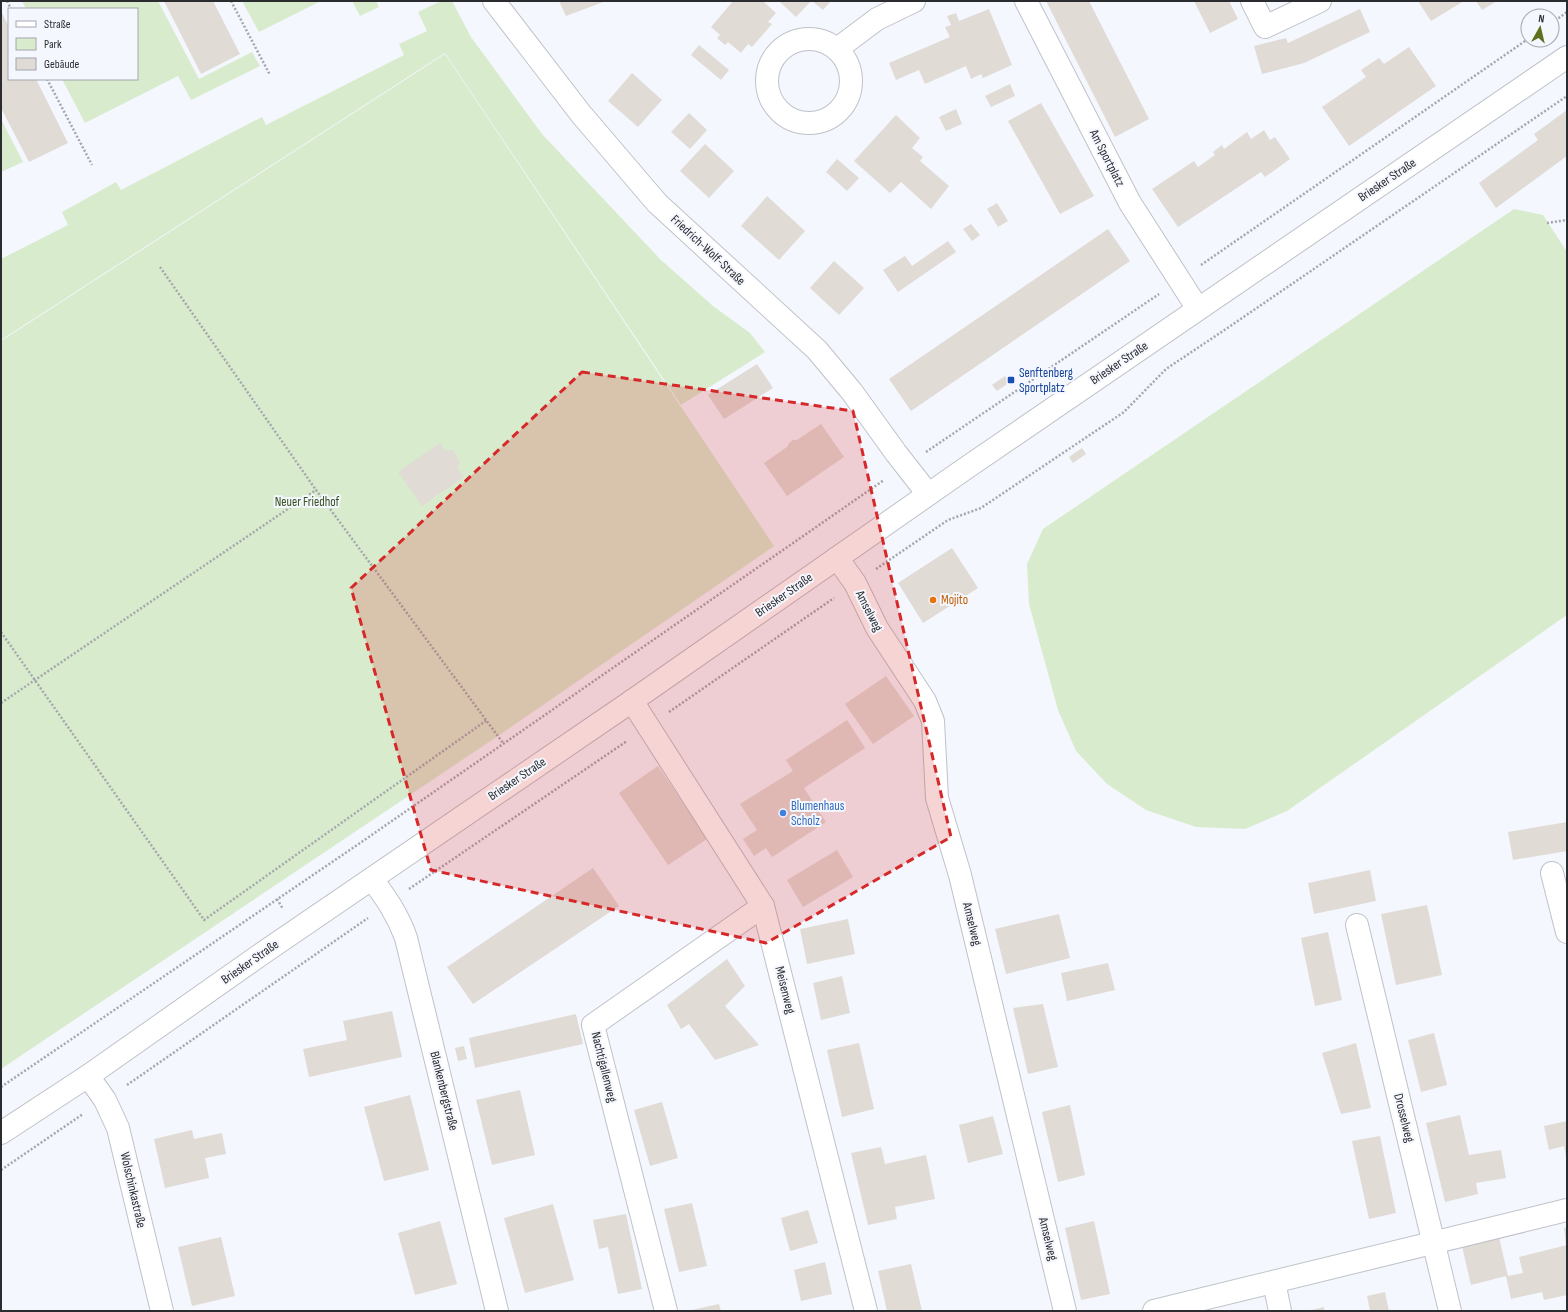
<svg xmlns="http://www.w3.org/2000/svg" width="1568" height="1312" font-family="'Sofia Sans Condensed',sans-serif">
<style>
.green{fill:#d9ebcd}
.building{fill:#e1dbd6}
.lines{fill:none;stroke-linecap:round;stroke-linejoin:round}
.minor-casing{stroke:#bfc2c8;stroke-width:24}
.major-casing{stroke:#bfc2c8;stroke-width:24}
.path{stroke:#a5a7ad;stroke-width:2.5;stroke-dasharray:2 2;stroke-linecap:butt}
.minor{stroke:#fff;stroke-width:22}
.major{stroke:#fff;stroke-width:22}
.marked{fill:#d62828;fill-opacity:0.2;stroke:#d62828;stroke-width:3;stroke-dasharray:8 5;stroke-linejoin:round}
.transit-dot{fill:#1a4fb4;stroke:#f4f7fe;stroke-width:1.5}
.food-dot{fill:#e8710a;stroke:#f4f7fe;stroke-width:1.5}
.shop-dot{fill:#3f7fe0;stroke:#f4f7fe;stroke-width:1.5}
.labels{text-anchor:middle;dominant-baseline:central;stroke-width:4;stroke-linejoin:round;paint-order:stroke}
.street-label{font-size:13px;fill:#2b2c2f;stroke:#f4f7fe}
.transit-label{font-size:13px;fill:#164399;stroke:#f4f7fe;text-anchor:start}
.park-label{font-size:13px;fill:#36501e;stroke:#f4f7fe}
.food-label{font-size:13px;fill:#c56008;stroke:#f4f7fe;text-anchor:start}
.shop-label{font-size:13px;fill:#366cbe;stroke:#f4f7fe;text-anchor:start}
</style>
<rect width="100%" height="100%" fill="#f4f7fe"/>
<!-- green -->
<g class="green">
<polygon points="22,1 158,1 199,79 252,52 260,66 191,100 178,76 85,123 62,79 137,79 137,9 26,9"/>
<polygon points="242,1 321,1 259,32"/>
<polygon points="352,1 376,1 379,7 360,16"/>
<polygon points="441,1 452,1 471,37 542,134 661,260 713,306 750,333 765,352 681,405 445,53 1,340 1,259 68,225 62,212 116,182 121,190 262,117 266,125 404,55 399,44 427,31 418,12"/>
<polygon points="445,54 774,546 498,736 1,1069 1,341"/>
<polygon points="1,119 23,162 1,172"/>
<polygon points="1514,209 1543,215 1567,252 1567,615 1287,811 1245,829 1196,827 1146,810 1107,784 1076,751 1058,710 1029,604 1027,564 1043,529"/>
</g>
<!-- building -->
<g class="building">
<polygon points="164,1 213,1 240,54 201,74"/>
<polygon points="559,1 606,1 566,16"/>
<polygon points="733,1 765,1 764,2 776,13 768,22 772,24 752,47 748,44 741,53 728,42 725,45 717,38 720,35 711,27"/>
<polygon points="779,1 811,1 796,17"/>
<polygon points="812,1 831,1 823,10"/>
<polygon points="1046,1 1089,1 1149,119 1115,137"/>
<polygon points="1194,1 1229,1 1238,19 1210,33"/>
<polygon points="1418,1 1464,1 1431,21"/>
<polygon points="1476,1 1497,1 1482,10"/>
<polygon points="989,9 1012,65 983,78 981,74 971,79 966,66 925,84 919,70 896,80 889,63 950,37 945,27 951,25 947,16 956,13 959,21"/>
<polygon points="1360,9 1370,32 1304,63 1262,74 1254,46 1286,38 1288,43"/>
<polygon points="1,11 9,27 9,79 36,79 68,143 29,162 1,108"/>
<polygon points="699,45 729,70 721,80 691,55"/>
<polygon points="1409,47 1436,86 1349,146 1322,107 1366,77 1361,70 1379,58 1384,64"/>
<polygon points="632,73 662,100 638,127 608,101"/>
<polygon points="1010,84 1015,96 991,107 985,96"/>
<polygon points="1041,103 1094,196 1060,214 1008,121"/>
<polygon points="956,109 962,124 946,131 939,117"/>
<polygon points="1567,110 1567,156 1496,208 1479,183 1538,140 1534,134"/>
<polygon points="689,113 707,130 690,149 671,132"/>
<polygon points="896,115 920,138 912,148 923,157 920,161 949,186 931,209 901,182 890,193 854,161"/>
<polygon points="1264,130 1270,140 1275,137 1290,159 1265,177 1261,172 1178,227 1152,189 1194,161 1198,167 1215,155 1213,152 1222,145 1224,149 1247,132 1251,139"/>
<polygon points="705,144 734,171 709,198 680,171"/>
<polygon points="837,159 859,178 847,191 826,172"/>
<polygon points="767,196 805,231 779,260 741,226"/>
<polygon points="997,203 1008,221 998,227 987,209"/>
<polygon points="971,224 980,235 972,241 963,229"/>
<polygon points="1108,229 1130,261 911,411 889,379"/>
<polygon points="948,241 956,252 898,292 883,270 905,256 912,266"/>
<polygon points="834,261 864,288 839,315 810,288"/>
<polygon points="757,364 773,388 724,419 708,395"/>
<polygon points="1005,376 1010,382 997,391 992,385"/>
<polygon points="821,424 844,457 787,496 764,463 787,447 789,443 793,440 797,440"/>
<polygon points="440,443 445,450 453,450 460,462 457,467 464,477 422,506 398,472"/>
<polygon points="1082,448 1086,454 1073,463 1069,457"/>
<polygon points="952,548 978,588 923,623 898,583"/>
<polygon points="886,676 914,716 873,744 845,704"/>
<polygon points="847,720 865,748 804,788 826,822 772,857 766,848 754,856 743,839 757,830 740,804 793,771 786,760"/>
<polygon points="658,766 707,839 668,865 619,793"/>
<polygon points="1567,822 1567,851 1513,860 1508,832"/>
<polygon points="837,850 853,877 803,907 787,880"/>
<polygon points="593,868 619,906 473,1004 447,967"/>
<polygon points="1370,870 1376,901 1314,914 1308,883"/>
<polygon points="1427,905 1442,975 1396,985 1381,914"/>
<polygon points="1059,914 1070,958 1006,974 995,929"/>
<polygon points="848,919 855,954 807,964 800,929"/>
<polygon points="1328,932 1342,1000 1315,1006 1301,938"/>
<polygon points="727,959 745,986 725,1006 759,1045 715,1060 689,1024 681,1029 667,1005"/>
<polygon points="1108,963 1115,990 1067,1001 1061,973"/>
<polygon points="842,976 850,1013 821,1020 813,983"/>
<polygon points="1043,1004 1058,1067 1028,1074 1013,1008"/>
<polygon points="392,1011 402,1057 309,1077 303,1049 347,1040 343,1021"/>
<polygon points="576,1014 583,1044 475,1068 469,1038"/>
<polygon points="1434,1033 1447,1085 1421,1092 1408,1040"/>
<polygon points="859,1043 874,1109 842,1117 827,1050"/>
<polygon points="1356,1043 1371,1108 1341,1114 1322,1053"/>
<polygon points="464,1046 467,1059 458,1061 455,1048"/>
<polygon points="520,1090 535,1155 492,1165 476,1100"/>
<polygon points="410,1095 429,1170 384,1181 364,1107"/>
<polygon points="662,1102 678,1158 650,1166 634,1110"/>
<polygon points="1070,1105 1085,1175 1058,1182 1042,1112"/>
<polygon points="1460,1115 1469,1155 1501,1150 1506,1178 1476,1183 1478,1194 1445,1202 1426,1123"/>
<polygon points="993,1116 1003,1154 968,1163 959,1125"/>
<polygon points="1567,1121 1567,1156 1566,1156 1564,1146 1549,1150 1544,1126"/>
<polygon points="192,1130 194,1139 222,1133 226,1154 205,1158 209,1178 165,1188 154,1139"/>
<polygon points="1380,1136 1396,1213 1369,1219 1352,1141"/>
<polygon points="881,1147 885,1164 926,1155 935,1199 895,1207 897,1219 868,1225 851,1153"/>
<polygon points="692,1203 707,1266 679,1272 664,1209"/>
<polygon points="553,1204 574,1280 525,1293 504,1218"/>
<polygon points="808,1210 818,1243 790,1251 781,1218"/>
<polygon points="626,1214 642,1289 618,1294 608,1247 599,1249 593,1220"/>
<polygon points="440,1221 457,1284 415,1295 398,1233"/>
<polygon points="1094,1221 1110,1294 1081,1300 1065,1228"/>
<polygon points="1567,1227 1567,1244 1566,1245 1564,1228"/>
<polygon points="1498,1233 1508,1276 1523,1273 1519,1257 1567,1245 1567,1295 1544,1300 1542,1292 1511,1299 1506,1276 1471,1285 1461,1242"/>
<polygon points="221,1237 235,1296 192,1306 178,1247"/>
<polygon points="825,1262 832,1294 801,1301 794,1270"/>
<polygon points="911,1264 922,1311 887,1311 878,1271"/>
<polygon points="1385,1292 1389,1311 1370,1311 1367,1296"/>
<polygon points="719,1304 721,1311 692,1311 692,1310"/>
<polygon points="1324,1307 1324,1311 1311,1311 1311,1310"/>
</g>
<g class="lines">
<defs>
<g id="minor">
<polyline points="494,1 581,114 657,203 817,350 852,392 896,453 928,494"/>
<polyline points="1026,1 1130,203 1198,309"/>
<polyline points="1252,1 1265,27 1320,1"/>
<circle cx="809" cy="81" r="42"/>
<polyline points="837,49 877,19 914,1"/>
<polyline points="837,558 855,583 877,628 925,701 933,721 937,798 960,875 1065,1311"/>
<polyline points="632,701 763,906 866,1311"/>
<polyline points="1552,873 1567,932"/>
<path d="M372 879C386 898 398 915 406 938L497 1311"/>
<polyline points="1357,925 1450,1311"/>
<polyline points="88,1076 105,1100 118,1128 162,1311"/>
<polyline points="1274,1282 1280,1311"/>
<polyline points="666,1311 593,1025 763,906"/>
<polyline points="1154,1311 1567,1210"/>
</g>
<polyline id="major" points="1,1133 88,1076 260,955 632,701 969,466 1567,57"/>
</defs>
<!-- minor casing -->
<use href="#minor" class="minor-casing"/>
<!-- major casing -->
<use href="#major" class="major-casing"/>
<!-- path -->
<g class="path">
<polyline points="7,1 11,9"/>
<polyline points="231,1 270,75"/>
<polyline points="1552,23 1567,12"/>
<polyline points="47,79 92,165"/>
<polyline points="1547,223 1567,220"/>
<polyline points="1201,265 1528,39"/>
<polyline points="160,267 316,490"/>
<polyline points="926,452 1159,294"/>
<polyline points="876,569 948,520 981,508 1124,412 1166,369 1226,329 1567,96"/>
<polyline points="1,632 204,920 487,720"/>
<polyline points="1,703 316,490 503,743"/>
<polyline points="669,712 834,598"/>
<polyline points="409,889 627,741"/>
<polyline points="277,899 283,909"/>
<polyline points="127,1085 368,918"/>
<polyline points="1,1087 363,841 884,480"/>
<polyline points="1,1170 83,1114"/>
</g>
<!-- minor -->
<use href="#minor" class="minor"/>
<!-- major -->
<use href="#major" class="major"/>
</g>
<!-- marked area -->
<path class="marked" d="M582 372 853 411 951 837 766 943 431 870 351 588Z"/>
<!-- markers -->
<rect class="transit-dot" x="1007" y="376" width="8" height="8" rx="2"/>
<circle class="food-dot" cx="933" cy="600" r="4"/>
<circle class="shop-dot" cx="783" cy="813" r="4"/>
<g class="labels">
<!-- street labels -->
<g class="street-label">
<text transform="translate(1107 158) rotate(63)">Am Sportplatz</text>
<text transform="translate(1387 180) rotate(-34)">Briesker Straße</text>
<text transform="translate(708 250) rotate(43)">Friedrich-Wolf-Straße</text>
<text transform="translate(1119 363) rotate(-34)">Briesker Straße</text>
<text transform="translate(784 595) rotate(-35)">Briesker Straße</text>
<text transform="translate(869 611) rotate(63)">Amselweg</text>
<text transform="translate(517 779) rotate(-34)">Briesker Straße</text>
<text transform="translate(972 924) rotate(76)">Amselweg</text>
<text transform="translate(250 962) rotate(-35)">Briesker Straße</text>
<text transform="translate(785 990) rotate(76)">Meisenweg</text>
<text transform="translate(604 1067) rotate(76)">Nachtigallenweg</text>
<text transform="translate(444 1091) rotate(76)">Blankenbergstraße</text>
<text transform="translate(1404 1118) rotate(76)">Drosselweg</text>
<text transform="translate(133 1190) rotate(77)">Wolschinkastraße</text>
<text transform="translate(1048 1239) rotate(76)">Amselweg</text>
</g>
<!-- transit labels -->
<g class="transit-label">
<text x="1019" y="373">Senftenberg<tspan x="1019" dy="15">Sportplatz</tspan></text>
</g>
<!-- park labels -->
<g class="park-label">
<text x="307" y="502">Neuer Friedhof</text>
</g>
<!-- food labels -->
<g class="food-label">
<text x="941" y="600">Mojito</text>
</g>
<!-- shop labels -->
<g class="shop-label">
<text x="791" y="806">Blumenhaus<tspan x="791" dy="15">Scholz</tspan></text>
</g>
</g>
<!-- border -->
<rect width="1568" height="1312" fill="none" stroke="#2b2c2f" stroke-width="4"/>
<!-- legend -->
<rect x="8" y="8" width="130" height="72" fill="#f4f7fe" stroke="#a4a6ab"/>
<rect x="16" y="21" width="20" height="6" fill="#ffffff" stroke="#a4a6ab"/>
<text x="44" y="28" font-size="12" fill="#2b2c2f">Straße</text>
<rect x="16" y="38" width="20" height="12" fill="#d9ebcd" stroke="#a4a6ab"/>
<text x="44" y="48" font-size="12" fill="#2b2c2f">Park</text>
<rect x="16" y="58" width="20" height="12" fill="#e1dbd6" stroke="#a4a6ab"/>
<text x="44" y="68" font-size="12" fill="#2b2c2f">Gebäude</text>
<!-- north arrow -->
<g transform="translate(1540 28) rotate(8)"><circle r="19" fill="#f4f7fe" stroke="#a4a6ab"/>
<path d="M0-3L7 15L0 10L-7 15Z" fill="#5f6f1c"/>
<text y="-6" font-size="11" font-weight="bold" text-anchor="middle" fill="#2b2c2f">N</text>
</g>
</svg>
